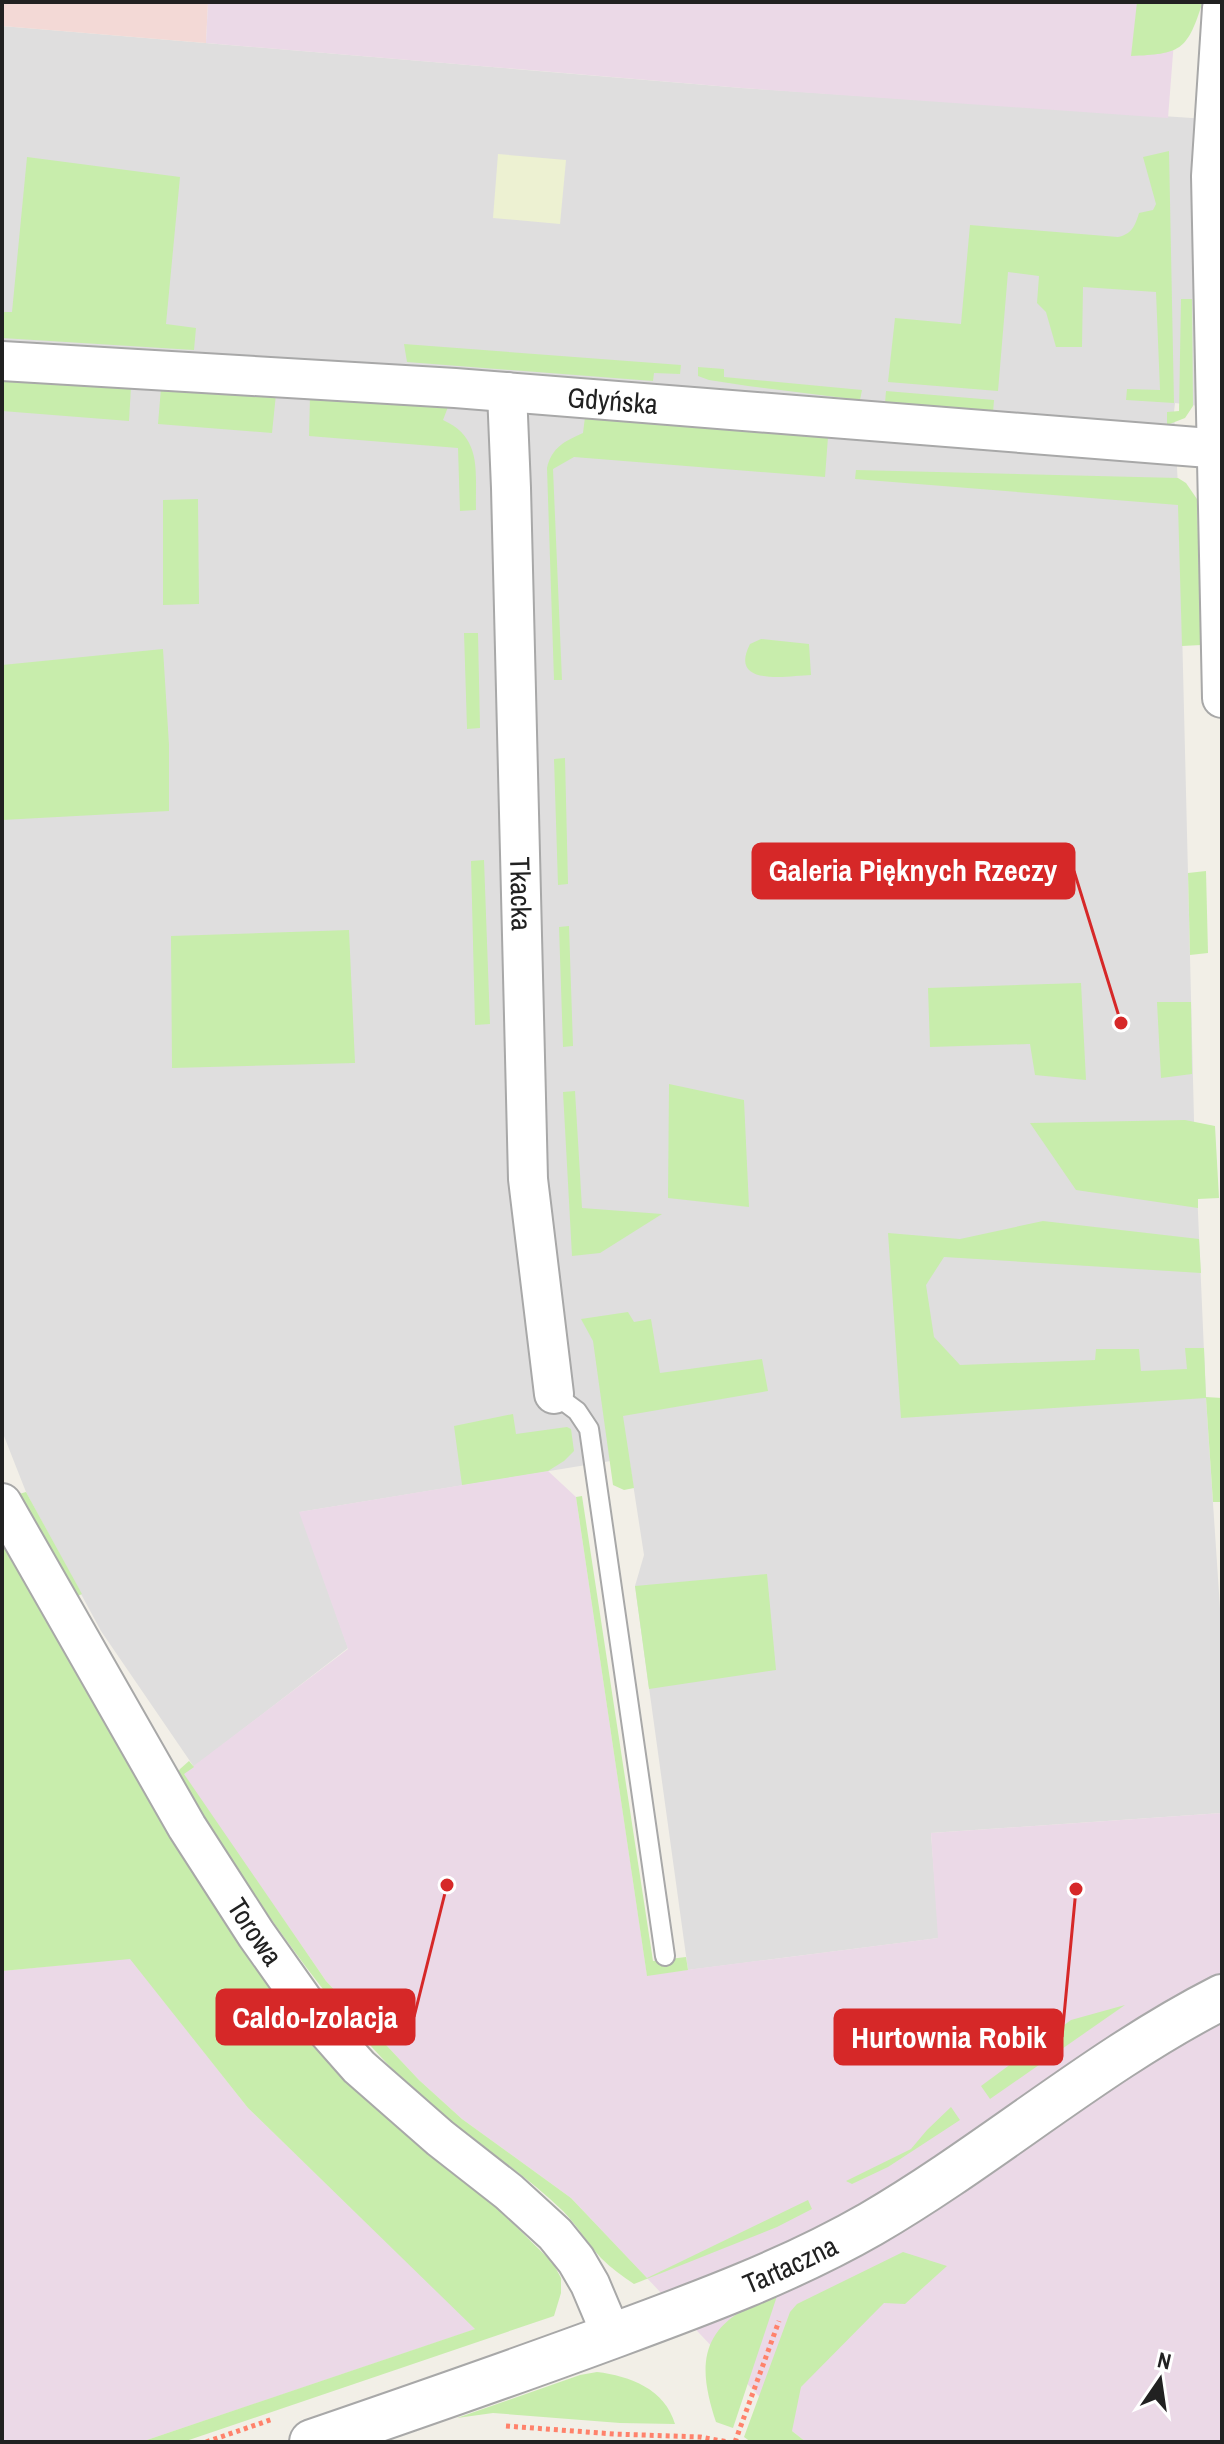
<svg xmlns="http://www.w3.org/2000/svg" width="1224" height="2444" font-family="'Archivo Narrow',sans-serif">
<style>
.residential{fill:#dfdede}
.commercial{fill:#f3d9d6}
.industrial{fill:#ebd9e7}
.farmland{fill:#edf1d2}
.grass{fill:#c8edac}
.lines{fill:none;stroke-linecap:round;stroke-linejoin:round}
.service-casing{stroke:#a8a8a8;stroke-width:22}
.minor-casing{stroke:#a8a8a8;stroke-width:42}
.tertiary-casing{stroke:#a8a8a8;stroke-width:48}
.path{stroke:#ff826b;stroke-width:5;stroke-dasharray:4 4;stroke-linecap:butt}
.service{stroke:#fff;stroke-width:18}
.minor{stroke:#fff;stroke-width:38}
.tertiary{stroke:#fff;stroke-width:44}
.labels{text-anchor:middle;dominant-baseline:central;stroke-width:6;stroke-linejoin:round;paint-order:stroke}
.street-label{font-size:28px;fill:#212121;stroke:#fff}
.leader{fill:none;stroke:#d62828;stroke-width:3}
.callout-dot{fill:#d62828;stroke:#fff;stroke-width:3}
.callout{fill:#d62828;stroke:#d62828;stroke-width:3}
.callout-label{font-size:30px;text-anchor:middle;font-weight:bold;fill:#fff}
</style>
<rect width="100%" height="100%" fill="#f2efe7"/>
<!-- residential -->
<polygon class="residential" points="2,26 742,88 1222,120 1222,409 1175,403 1174,412 1179,505 1194,1120 1206,1398 1222,1638 1222,1813 931,1833 939,1938 688,1970 635,1586 644,1555 629,1458 300,1512 348,1648 194,1767 101,1631 26,1492 2,1431"/>
<!-- commercial -->
<polygon class="commercial" points="2,2 208,2 206,43 2,26"/>
<!-- industrial -->
<g class="industrial">
<polygon points="208,2 1177,2 1168,118 742,88 206,43"/>
<polygon points="548,1471 576,1497 647,1975 938,1938 931,1833 1222,1813 1222,2442 806,2442 792,2431 571,2198 462,2119 419,2080 326,1981 183,1774 348,1649 299,1512"/>
<polygon points="130,1958 248,2108 476,2329 141,2442 2,2442 2,1971"/>
</g>
<!-- farmland -->
<polygon class="farmland" points="498,154 566,160 560,224 493,218"/>
<!-- grass -->
<g class="grass">
<path d="M1137 2 1202 4C1187 51 1180 54 1131 56Z"/>
<path d="M1169 151 1174 403 1126 400 1127 389 1160 390 1156 292 1083 287 1082 347H1056L1046 312 1037 303 1039 276 1008 272 998 391 888 382 895 318 961 324 970 225 1118 237C1132 234 1135 226 1139 213L1153 210 1156 204 1143 157Z"/>
<polygon points="27,157 180,177 166,324 196,328 194,350 2,338 2,312 12,312"/>
<polygon points="1181,299 1192,299 1193,406 1185,418 1167,425 1167,412 1179,411"/>
<polygon points="404,344 681,365 680,374 654,373 653,381 407,362"/>
<polygon points="698,367 724,369 724,377 862,390 860,400 748,386 709,380 698,376"/>
<polygon points="2,378 131,387 129,421 2,411"/>
<polygon points="161,388 276,394 272,433 158,424"/>
<polygon points="886,391 994,400 993,413 885,403"/>
<path d="M310 397 448 407 443 420C483 438 475 472 476 510L460 511 458 448 309 436Z"/>
<path d="M585 417 828 437 825 477 574 457 553 469 562 680H554L547 468C552 447 565 441 583 433Z"/>
<polygon points="856,470 1178,478 1186,483 1197,499 1201,645 1182,646 1178,505 855,479"/>
<polygon points="198,499 199,604 163,605 163,500"/>
<polygon points="464,633 478,633 480,728 467,729"/>
<path d="M761 639 809 644 811 675C787 676 728 687 750 644Z"/>
<polygon points="163,649 169,745 169,811 2,820 2,665"/>
<polygon points="565,758 568,884 558,885 554,759"/>
<polygon points="484,860 490,1024 475,1025 471,861"/>
<polygon points="1206,871 1208,953 1190,955 1188,873"/>
<polygon points="569,926 573,1046 563,1047 559,927"/>
<polygon points="349,930 355,1063 172,1068 171,936"/>
<polygon points="1081,983 1086,1080 1035,1075 1030,1044 930,1047 928,988"/>
<polygon points="1157,1002 1191,1002 1192,1074 1161,1078"/>
<polygon points="669,1084 744,1100 749,1207 668,1198"/>
<polygon points="575,1091 582,1208 662,1214 600,1253 572,1256 563,1092"/>
<polygon points="1185,1120 1215,1126 1219,1198 1198,1199 1198,1208 1076,1190 1030,1123"/>
<polygon points="1043,1221 1199,1239 1201,1273 944,1257 926,1285 934,1337 960,1365 1095,1360 1096,1349 1139,1349 1141,1371 1187,1369 1185,1348 1204,1348 1206,1397 1222,1398 1222,1502 1213,1502 1206,1398 901,1418 888,1233 960,1239"/>
<polygon points="628,1312 634,1322 651,1319 660,1373 762,1359 768,1391 623,1416 634,1488 624,1490 613,1485 593,1341 581,1319"/>
<polygon points="513,1414 516,1434 567,1427 571,1429 574,1451 564,1461 548,1471 462,1485 454,1426"/>
<polygon points="26,1492 82,1594 74,1598 19,1494"/>
<polygon points="582,1496 653,1961 686,1957 688,1970 647,1976 576,1497"/>
<polygon points="2,1534 74,1669 138,1778 421,2146 495,2206 553,2263 561,2278 561,2293 554,2316 183,2442 144,2441 475,2329 248,2108 130,1959 2,1971"/>
<polygon points="767,1574 776,1670 649,1689 635,1586"/>
<path d="M189 1761 194 1767 184 1774 326 1981 419 2080 462 2119 571 2198 647 2278 808 2200 812 2209 777 2227 634 2284C622 2276 611 2268 601 2258 587 2243 577 2225 563 2211 512 2162 449 2127 399 2076 311 1986 244 1881 176 1775L180 1769Z"/>
<polygon points="1125,2005 990,2099 981,2086 1071,2020"/>
<polygon points="951,2107 960,2120 888,2167 852,2184 846,2181 911,2149 927,2130"/>
<polygon points="903,2252 947,2266 905,2304 884,2303 801,2387 792,2431 806,2442 751,2442 744,2437 790,2312 797,2304"/>
<path d="M777 2296 733 2428 716 2422C702 2379 695 2338 742 2311 753 2305 766 2301 777 2296Z"/>
<path d="M597 2372C630 2376 665 2389 675 2424L620 2423 493 2413 457 2418 580 2375Z"/>
</g>
<g class="lines">
<defs>
<polyline id="service" points="554,1394 577,1411 589,1429 665,1956"/>
<g id="minor">
<polyline points="1222,8 1211,176 1222,698"/>
<path id="s1" d="M2 361 455 388 1222 449"/>
<path id="s2" d="M507 392 511 488 528 1179 554 1394"/>
<path id="s3" d="M2 1503 187 1827 256 1934 314 2016 359 2067 440 2138 509 2192 555 2234 576 2260 590 2284 612 2336"/>
</g>
<g id="tertiary">
<path id="s4" d="M312 2442C414 2407 515 2372 615 2335 702 2303 791 2270 871 2224 991 2154 1098 2060 1222 1997"/>
</g>
</defs>
<!-- service casing -->
<use href="#service" class="service-casing"/>
<!-- minor casing -->
<use href="#minor" class="minor-casing"/>
<!-- tertiary casing -->
<use href="#tertiary" class="tertiary-casing"/>
<!-- path -->
<g class="path">
<polyline points="506,2426 614,2434 700,2437 728,2442"/>
<polyline points="206,2442 273,2419"/>
<polyline points="735,2442 779,2321"/>
</g>
<!-- service -->
<use href="#service" class="service"/>
<!-- minor -->
<use href="#minor" class="minor"/>
<!-- tertiary -->
<use href="#tertiary" class="tertiary"/>
</g>
<g class="labels">
<!-- street labels -->
<g class="street-label">
<text stroke="none"><textPath href="#s1" startOffset="612">Gdyńska</textPath></text>
<text stroke="none"><textPath href="#s2" startOffset="502">Tkacka</textPath></text>
<text stroke="none"><textPath href="#s3" startOffset="498">Torowa</textPath></text>
<text stroke="none"><textPath href="#s4" startOffset="510">Tartaczna</textPath></text>
</g>
</g>
<!-- callouts -->
<path class="leader" d="M1121 1023L1074 871M447 1885L414 2017M1076 1889L1062 2037"/>
<g class="callout-dot">
<circle cx="1121" cy="1023" r="8"/>
<circle cx="447" cy="1885" r="8"/>
<circle cx="1076" cy="1889" r="8"/>
</g>
<g class="callout">
<rect x="753" y="844" width="321" height="54" rx="8"/>
<rect x="217" y="1990" width="197" height="54" rx="8"/>
<rect x="835" y="2010" width="227" height="54" rx="8"/>
</g>
<g class="callout-label">
<text x="913" y="881">Galeria Pięknych Rzeczy</text>
<text x="315" y="2028">Caldo-Izolacja</text>
<text x="949" y="2048">Hurtownia Robik</text>
</g>
<!-- border -->
<rect width="1224" height="2444" fill="none" stroke="#212121" stroke-width="8"/>
<!-- north arrow -->
<g transform="translate(1160 2380) rotate(13)" stroke="#ffffff" stroke-width="6" paint-order="stroke">
<path d="M0-6L14 30L0 20L-14 30Z" fill="#212121"/>
<text y="-12" font-size="22" font-weight="bold" text-anchor="middle" fill="#212121">N</text>
</g>
</svg>
